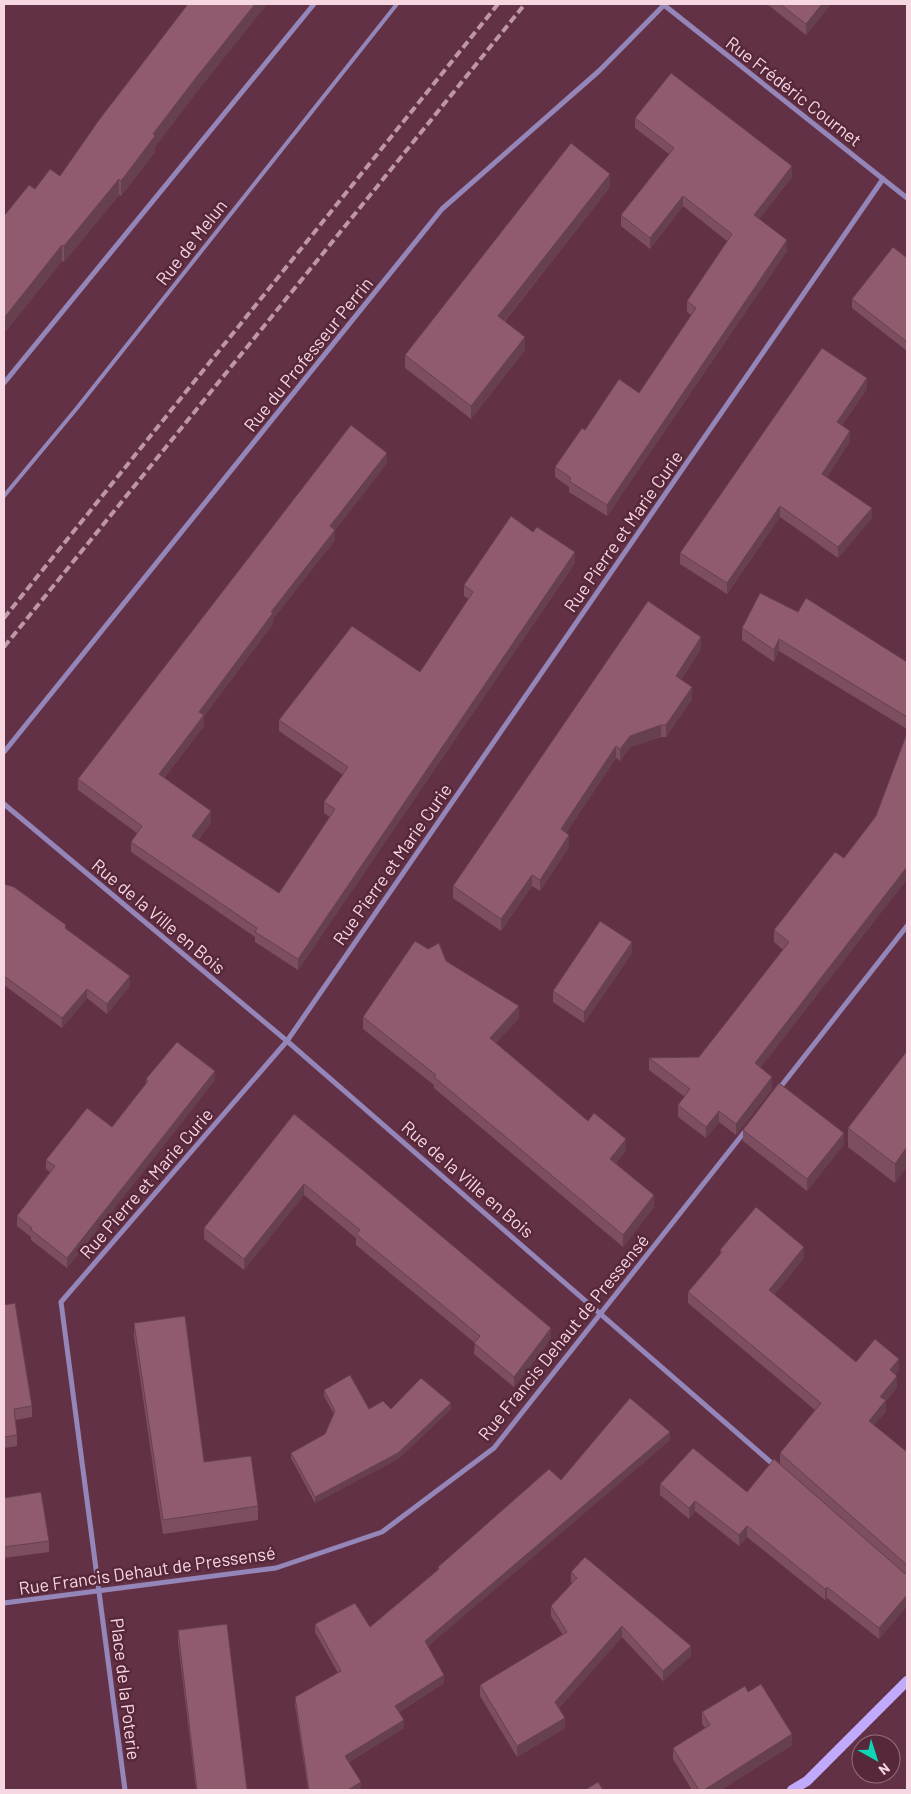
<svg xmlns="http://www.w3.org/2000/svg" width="911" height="1794" font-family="Barlow,sans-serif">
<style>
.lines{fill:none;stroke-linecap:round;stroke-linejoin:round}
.service{stroke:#9486b9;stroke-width:4}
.minor{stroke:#9486b9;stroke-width:5}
.secondary{stroke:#c0aafb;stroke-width:10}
.rail{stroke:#be97a5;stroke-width:4;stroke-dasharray:8 4;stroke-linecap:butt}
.wall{fill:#7d4e5f}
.shaded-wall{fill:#66404e}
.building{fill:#915b6f;stroke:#66404e}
.labels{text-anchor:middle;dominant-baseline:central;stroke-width:5;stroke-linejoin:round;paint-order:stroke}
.street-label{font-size:18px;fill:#f6d6e0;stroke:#57273a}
</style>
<rect width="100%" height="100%" fill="#633145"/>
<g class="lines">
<!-- service -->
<polyline class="service" points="4,496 77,408 397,4"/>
<!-- minor -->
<g class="minor">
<polyline points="664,5 907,198"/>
<polyline points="4,383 314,4"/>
<polyline points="4,752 442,209 599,71 665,4"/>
<polyline points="4,804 287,1041 775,1466"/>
<polyline points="778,1090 907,926"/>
<polyline points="4,1603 276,1568 382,1532 494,1448 746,1130"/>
<polyline points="125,1790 61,1302 287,1041 883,179"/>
</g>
<!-- secondary -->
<polyline class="secondary" points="792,1790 807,1781 907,1681"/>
<!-- rail -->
<g class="rail">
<polyline points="4,618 498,4"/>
<polyline points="4,647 525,4"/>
</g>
</g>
<!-- wall -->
<g class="wall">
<polygon points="188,4 267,4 195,94 155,147 155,152 121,196 119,195 64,262 62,261 4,333 4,216 35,189 60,176"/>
<polygon points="767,4 831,4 806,35"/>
<polygon points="635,118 792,177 759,219 787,251 607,516 569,492 569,487 555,477 555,467 585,430 639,393 691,315 687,312 687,301 727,241 683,206 650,249 621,226 621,215 669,154 635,128"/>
<polygon points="610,187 505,321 525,350 471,419 405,368 405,355"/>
<polygon points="907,258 907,351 852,308 852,299"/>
<polygon points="867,389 842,425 850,441 827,477 872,518 838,558 780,517 727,594 680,564 680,553"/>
<polygon points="387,463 335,530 335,540 273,619 273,624 204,716 204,726 164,778 211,822 198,840 279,893 330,817 324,813 324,802 343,775 279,731 279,720 420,672 469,599 464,596 464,585 575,563 298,970 255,942 255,937 131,852 131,842 137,833 78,790 78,779"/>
<polygon points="798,612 907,662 907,729 779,651 774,662 742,640 742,628"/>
<polygon points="701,649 681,679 692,699 666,737 661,737 630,747 620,761 616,758 566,833 569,847 540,891 532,886 501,931 453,898 453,886"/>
<polygon points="844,858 907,879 760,1068 772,1089 736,1135 719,1122 706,1138 678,1117 678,1105 685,1097 649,1070 649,1058 699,1057 783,950 774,942 774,930"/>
<polygon points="4,884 66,929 130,986 107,1014 87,998 62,1028 4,985"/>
<polygon points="632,953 584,1023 553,1002 553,991"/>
<polygon points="446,961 519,1018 496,1043 588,1121 626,1150 616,1163 654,1207 623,1247 434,1088 434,1085 363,1029 363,1017"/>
<polygon points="907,1051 895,1183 848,1147 848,1128"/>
<polygon points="146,1079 215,1080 67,1268 31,1240 31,1237 17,1226 17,1216 50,1172 46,1169 46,1160 112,1127 146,1083"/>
<polygon points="294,1114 551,1339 514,1387 474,1354 475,1343 356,1245 356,1238 304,1195 244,1270 204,1239 204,1228"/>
<polygon points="743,1130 844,1144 807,1191 743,1141"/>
<polygon points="720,1250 804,1258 774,1295 856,1362 899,1370 895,1375 897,1387 886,1401 886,1411 874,1425 907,1452 907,1606 879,1639 827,1598 825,1600 747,1537 739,1546 695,1511 689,1519 660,1495 660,1484 747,1492 905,1574 780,1464 780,1453 815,1410 688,1303 688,1292 720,1255"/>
<polygon points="4,1305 32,1406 32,1417 15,1420 17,1435 17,1446 4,1448"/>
<polygon points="134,1323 204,1462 258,1506 258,1520 163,1534 134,1337"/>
<polygon points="324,1390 369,1409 451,1409 398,1459 315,1503 291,1458 291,1453 325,1434 334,1414 324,1396"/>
<polygon points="670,1440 428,1646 444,1683 399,1712 404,1728 349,1762 361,1790 308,1790 295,1705 295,1697 338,1673 315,1632 315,1624 370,1627 438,1570 438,1567 561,1480"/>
<polygon points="4,1498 49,1541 49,1552 4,1558"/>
<polygon points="571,1572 691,1656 663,1681 622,1637 559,1708 565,1728 517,1757 480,1696 480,1685 563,1635 551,1616 551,1606 572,1583 571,1582"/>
<polygon points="178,1630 247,1790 196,1790 178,1642"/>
<polygon points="748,1692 792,1745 721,1790 692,1790 673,1759 673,1748 705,1728 702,1724 702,1712"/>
</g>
<!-- shaded-wall -->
<g class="shaded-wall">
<polygon points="255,4 267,4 195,94 155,147 155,152 121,196 121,181 153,134 195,79"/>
<polygon points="822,4 831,4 806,35 806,24"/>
<polygon points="5,41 5,55 4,59 4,44"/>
<polygon points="792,166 792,177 754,225 754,215"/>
<polygon points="610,174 610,187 498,329 498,316"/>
<polygon points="119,179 119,195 64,262 64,246"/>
<polygon points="683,196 683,206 650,249 650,238"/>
<polygon points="787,240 787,251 607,516 607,505"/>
<polygon points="62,245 62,261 4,333 4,318"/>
<polygon points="525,337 525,350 471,419 471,406"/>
<polygon points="867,378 867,389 837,432 837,422"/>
<polygon points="850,431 850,441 822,485 822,474"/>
<polygon points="387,453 387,463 330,537 330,526"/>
<polygon points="780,506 780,517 727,594 727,583"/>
<polygon points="872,508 872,518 838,558 838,547"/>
<polygon points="335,530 335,540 273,619 273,624 204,716 204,726 159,784 159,774 199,712 271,612"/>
<polygon points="575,552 575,563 298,970 298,959"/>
<polygon points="701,637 701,649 676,688 676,676"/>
<polygon points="779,639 779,651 774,662 774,650"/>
<polygon points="692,687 692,699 666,737 666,725"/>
<polygon points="661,725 661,737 630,747 620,761 620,749 630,736"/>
<polygon points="616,746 616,758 561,841 561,829"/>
<polygon points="211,811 211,822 192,847 192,836"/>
<polygon points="569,835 569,847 540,891 540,880"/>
<polygon points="907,867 907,879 755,1075 755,1063"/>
<polygon points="532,875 532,886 501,931 501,919"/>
<polygon points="632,942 632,953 584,1023 584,1012"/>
<polygon points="130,976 130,986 107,1014 107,1004"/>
<polygon points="87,989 87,998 62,1028 62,1018"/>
<polygon points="519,1006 519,1018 490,1050 490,1038"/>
<polygon points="215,1071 215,1080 67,1268 67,1258"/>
<polygon points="772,1077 772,1089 736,1135 736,1124"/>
<polygon points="719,1111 719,1122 706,1138 706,1127"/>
<polygon points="844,1133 844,1144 807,1191 807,1179"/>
<polygon points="626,1139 626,1150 610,1170 610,1159"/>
<polygon points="907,1147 907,1167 895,1183 895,1164"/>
<polygon points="304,1184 304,1195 244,1270 244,1259"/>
<polygon points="654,1195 654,1207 623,1247 623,1235"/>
<polygon points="804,1247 804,1258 769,1301 769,1290"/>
<polygon points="551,1328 551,1339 514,1387 514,1377"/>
<polygon points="899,1359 899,1370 890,1381 890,1370"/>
<polygon points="897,1376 897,1387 886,1401 886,1411 869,1432 869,1421 880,1397"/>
<polygon points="451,1403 451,1409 398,1459 315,1503 315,1497"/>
<polygon points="670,1432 670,1440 425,1649 425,1641"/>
<polygon points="695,1501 695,1511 689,1519 689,1508"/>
<polygon points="747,1526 747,1537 739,1546 739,1535"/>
<polygon points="827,1587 827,1598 825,1600 825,1589"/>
<polygon points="907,1595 907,1606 879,1639 879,1628"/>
<polygon points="622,1626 622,1637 555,1712 555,1702"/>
<polygon points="691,1646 691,1656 663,1681 663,1671"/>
<polygon points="444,1675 444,1683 395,1714 395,1706"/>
<polygon points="565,1718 565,1728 517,1757 517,1746"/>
<polygon points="404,1720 404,1728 345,1764 345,1756"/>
<polygon points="792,1734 792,1745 721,1790 704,1790"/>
<polygon points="361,1782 361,1790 348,1790"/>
</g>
<!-- building -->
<g class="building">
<polygon points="188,4 255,4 195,79 153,134 155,136 121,181 119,179 64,246 62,245 4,318 4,216 29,185 35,189 50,169 60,176 99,120"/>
<polygon points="780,4 822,4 806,24"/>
<polygon points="671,73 792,166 754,215 787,240 607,505 569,481 571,478 555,467 582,428 585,430 619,379 639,393 696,308 687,301 732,234 683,196 650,238 621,215 674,148 635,118"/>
<polygon points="571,143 610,174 498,316 525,337 471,406 405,355"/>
<polygon points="893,247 907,258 907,342 852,299"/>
<polygon points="822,348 867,378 837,422 850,431 822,474 872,508 838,547 780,506 727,583 680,553"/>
<polygon points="351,425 387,453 330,526 335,530 271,612 273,613 199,712 204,715 159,774 211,811 192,836 279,893 335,809 324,802 348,767 279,720 352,626 420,672 473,592 464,585 511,516 533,532 537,527 575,552 298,959 255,932 257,928 131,842 142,826 78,779"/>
<polygon points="760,593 798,612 806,598 907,662 907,717 779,639 774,650 742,628"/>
<polygon points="648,601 701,637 676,676 692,687 666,725 661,725 630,736 620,749 616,746 561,829 569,835 540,880 532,875 501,919 453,886"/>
<polygon points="907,733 907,867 755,1063 772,1077 736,1124 719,1111 706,1127 678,1105 690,1089 649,1058 699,1057 789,942 774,930 835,852 844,858 876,816"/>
<polygon points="4,884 14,887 66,925 65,928 130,976 107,1004 87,989 62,1018 4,976"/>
<polygon points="600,921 632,942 584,1012 553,991"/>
<polygon points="415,941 428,949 439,943 446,961 519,1006 490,1038 588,1121 594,1113 626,1139 610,1159 654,1195 623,1235 434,1077 436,1075 363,1017"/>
<polygon points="177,1042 215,1071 67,1258 31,1230 32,1228 17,1216 55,1166 46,1160 87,1108 112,1127 148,1081 146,1079"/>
<polygon points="907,1051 907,1147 895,1164 848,1128"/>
<polygon points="779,1083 844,1133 807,1179 743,1130"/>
<polygon points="294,1114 359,1167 551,1328 514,1377 474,1343 480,1336 356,1234 360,1230 304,1184 244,1259 204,1228"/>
<polygon points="756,1207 804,1247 769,1290 856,1362 875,1339 899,1359 890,1370 897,1376 880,1397 886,1400 869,1421 907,1452 907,1565 780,1453 821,1403 688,1292 722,1252 720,1250"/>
<polygon points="15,1303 32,1406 14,1409 17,1435 4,1437 4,1305"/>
<polygon points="185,1316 204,1462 251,1456 258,1506 163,1520 134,1323"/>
<polygon points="350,1375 369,1409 383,1401 391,1409 421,1378 451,1403 398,1453 315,1497 291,1453 325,1434 335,1411 324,1390"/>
<polygon points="630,1398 670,1432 425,1641 444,1675 395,1706 404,1720 345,1756 361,1782 348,1790 309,1790 295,1697 341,1671 315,1624 355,1603 370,1627 439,1569 438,1567 549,1469 561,1480"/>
<polygon points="693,1448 747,1492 774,1459 904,1573 907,1574 907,1595 879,1628 827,1587 825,1589 747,1526 739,1535 695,1501 689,1508 660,1484"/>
<polygon points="41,1492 49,1541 4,1547 4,1498"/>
<polygon points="585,1557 691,1646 663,1671 622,1626 555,1702 565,1718 517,1746 480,1685 567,1632 551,1606 577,1578 571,1572"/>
<polygon points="227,1624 247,1790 197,1790 178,1630"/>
<polygon points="761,1684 792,1734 704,1790 699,1790 673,1748 710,1725 702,1712 745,1686 748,1692"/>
<polygon points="598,1782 603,1790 585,1790"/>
</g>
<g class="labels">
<!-- street labels -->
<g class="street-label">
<text transform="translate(794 91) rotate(38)">Rue Frédéric Cournet</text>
<text transform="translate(191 242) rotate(-52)">Rue de Melun</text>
<text transform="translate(308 354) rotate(-51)">Rue du Professeur Perrin</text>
<text transform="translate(623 531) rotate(-55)">Rue Pierre et Marie Curie</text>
<text transform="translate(392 864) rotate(-55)">Rue Pierre et Marie Curie</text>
<text transform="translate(159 916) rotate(40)">Rue de la Ville en Bois</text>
<text transform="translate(468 1179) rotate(41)">Rue de la Ville en Bois</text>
<text transform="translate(146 1183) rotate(-49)">Rue Pierre et Marie Curie</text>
<text transform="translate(563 1337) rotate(-51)">Rue Francis Dehaut de Pressensé</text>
<text transform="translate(147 1570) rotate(-8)">Rue Francis Dehaut de Pressensé</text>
<text transform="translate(126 1689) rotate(83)">Place de la Poterie</text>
</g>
</g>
<!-- border -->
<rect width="911" height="1794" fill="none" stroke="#f6d6e0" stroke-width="10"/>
<!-- north arrow -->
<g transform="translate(876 1759) rotate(141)"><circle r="24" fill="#57273a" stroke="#976d7c"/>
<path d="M0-4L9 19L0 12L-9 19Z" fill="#0dd5b5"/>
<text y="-8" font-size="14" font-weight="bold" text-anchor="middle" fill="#f6d6e0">N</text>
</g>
</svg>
